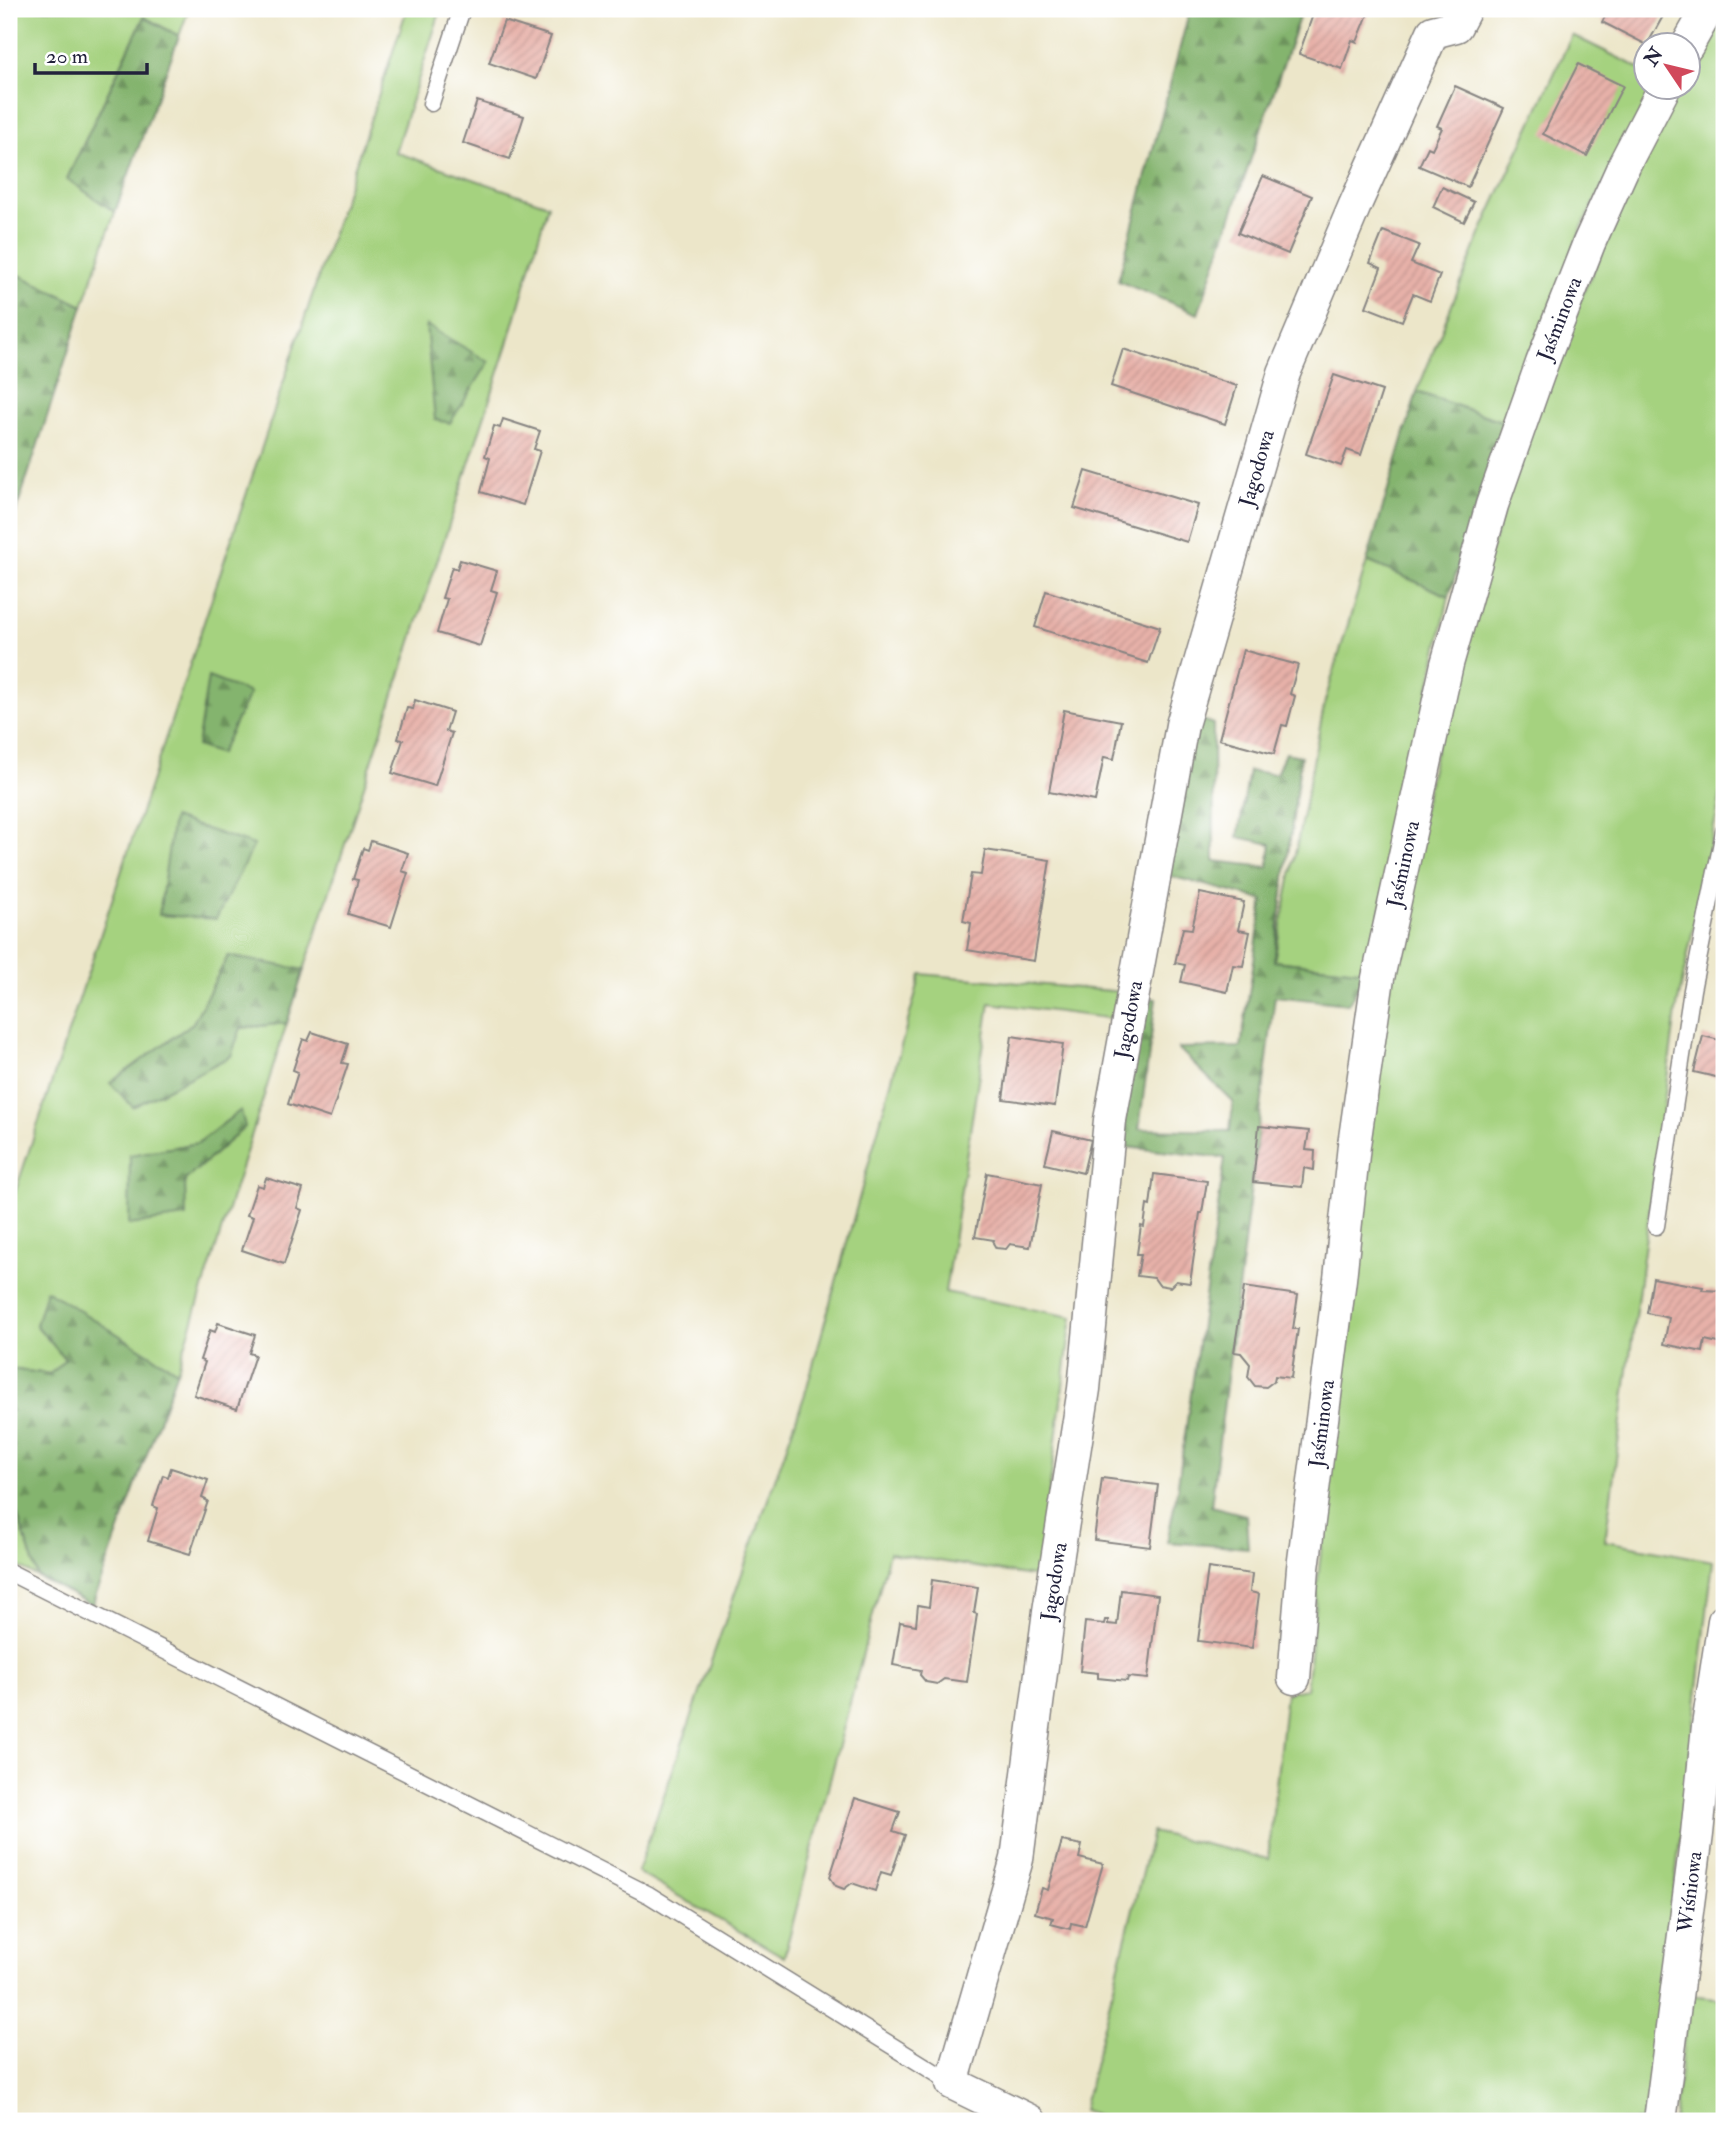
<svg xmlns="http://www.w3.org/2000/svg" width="1733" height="2130" font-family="'IM FELL Double Pica',serif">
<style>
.grass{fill:#a5d27f;stroke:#647a5d;stroke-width:2;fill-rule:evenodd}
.forest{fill:url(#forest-firs);stroke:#536b54;stroke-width:2}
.building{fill:url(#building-hatch)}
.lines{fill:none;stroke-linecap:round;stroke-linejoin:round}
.service-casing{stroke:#878482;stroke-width:19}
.minor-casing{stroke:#878482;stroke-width:35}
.service{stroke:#fff;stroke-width:16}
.minor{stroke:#fff;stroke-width:32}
.labels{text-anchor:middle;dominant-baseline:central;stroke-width:7;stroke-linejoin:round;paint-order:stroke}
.street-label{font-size:21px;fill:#22223b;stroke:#fff}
</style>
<defs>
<pattern id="forest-firs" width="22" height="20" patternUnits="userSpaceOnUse" patternTransform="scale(1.75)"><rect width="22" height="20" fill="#84b46e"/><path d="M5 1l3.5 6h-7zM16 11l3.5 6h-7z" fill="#6c925c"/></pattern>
<pattern id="building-hatch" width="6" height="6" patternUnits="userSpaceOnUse" patternTransform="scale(1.75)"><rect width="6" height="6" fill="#e7b1a9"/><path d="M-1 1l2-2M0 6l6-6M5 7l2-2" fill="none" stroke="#c69892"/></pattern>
</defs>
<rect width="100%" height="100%" fill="#fff"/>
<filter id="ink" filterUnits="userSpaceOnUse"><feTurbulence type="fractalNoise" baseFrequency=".0143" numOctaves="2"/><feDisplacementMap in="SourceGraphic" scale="14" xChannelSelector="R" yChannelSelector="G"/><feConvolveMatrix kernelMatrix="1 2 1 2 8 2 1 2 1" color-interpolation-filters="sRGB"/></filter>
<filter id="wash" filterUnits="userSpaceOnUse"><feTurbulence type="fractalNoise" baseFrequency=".00686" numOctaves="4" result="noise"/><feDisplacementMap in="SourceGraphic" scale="28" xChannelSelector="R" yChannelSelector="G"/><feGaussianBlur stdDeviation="1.57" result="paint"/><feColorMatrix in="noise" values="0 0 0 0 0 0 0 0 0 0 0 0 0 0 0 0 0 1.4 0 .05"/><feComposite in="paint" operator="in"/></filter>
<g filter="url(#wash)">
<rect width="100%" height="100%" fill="#ece6c9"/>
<!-- grass -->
<g class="grass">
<polygon points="9,9 189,9 179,36 144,17 67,179 115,212 83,306 11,271 9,276"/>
<path d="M407 9H441L395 152 548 205 508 344 304 970 228 956 193 1023 111 1083 241 1028 287 1023 177 1371 47 1291 36 1325 65 1359 51 1374 9 1369V1211ZM240 1111 245 1127 185 1180 131 1155 198 1143Z"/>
<polygon points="1721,9 1724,9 1724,778 1676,1012 1605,1541 1713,1561 1662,1992 1644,2121 1113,2121 1083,2110 1152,1832 1268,1859 1286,1693 1306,1689 1365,1144 1390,963 1454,666 1549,368 1676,88 1688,88 1688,67"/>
<polygon points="1572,35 1645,71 1646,88 1653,88 1582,227 1504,422 1417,392 1482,230"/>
<polygon points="1367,561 1449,596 1368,971 1274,961 1325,701"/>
<polygon points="921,974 1122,992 1114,1019 990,1003 945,1292 1072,1317 1038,1577 889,1553 784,1957 637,1872 805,1394"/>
<polygon points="9,1490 38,1577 9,1562"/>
<polygon points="1689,1995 1724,1999 1724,2121 1674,2121"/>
</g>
<!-- forest -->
<g class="forest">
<polygon points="1190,9 1302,9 1198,314 1118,281"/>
<polygon points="144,17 179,36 115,212 67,179"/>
<polygon points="11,271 83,306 9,533 9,276"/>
<polygon points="426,325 489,362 450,423 435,420"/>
<polygon points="1417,392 1504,422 1449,596 1367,561"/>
<polygon points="208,677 250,693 220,754 197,746"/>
<polygon points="1195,717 1213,724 1214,861 1268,867 1271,844 1238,837 1249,771 1276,774 1285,753 1301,756 1274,961 1368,971 1348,1004 1275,996 1211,1506 1246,1515 1248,1548 1167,1542 1176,1497 1225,1158 1117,1146 1142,996 1156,999 1139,1129 1230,1131 1233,1102 1178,1048 1241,1047 1263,900 1166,875"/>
<polygon points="173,818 254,845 216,919 159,915"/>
<polygon points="228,956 304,970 287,1023 241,1028 231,1056 133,1107 110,1083 193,1023"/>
<polygon points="241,1110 245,1127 185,1180 186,1217 129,1225 130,1155 198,1143"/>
<polygon points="46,1290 177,1371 92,1605 38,1577 9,1490 14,1445 9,1437 9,1369 50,1374 65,1359 36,1325"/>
</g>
<g id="blocks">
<!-- building -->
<g class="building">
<polygon points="1315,9 1370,9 1357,42 1352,40 1342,69 1299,54"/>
<polygon points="1609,9 1667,9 1647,45 1602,22"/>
<polygon points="504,21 551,36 536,79 489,63"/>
<polygon points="1578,64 1623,86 1587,156 1543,134"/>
<polygon points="1455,86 1504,108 1468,187 1419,166 1428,147 1432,149 1442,128 1437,126"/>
<polygon points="477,101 524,116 510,159 463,143"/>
<polygon points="1263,176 1312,196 1288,254 1238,233"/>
<polygon points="1442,187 1474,202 1464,222 1433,207"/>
<polygon points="1383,231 1419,245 1411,263 1440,275 1430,301 1413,294 1402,321 1366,307 1381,268 1370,263"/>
<polygon points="1123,349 1237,386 1225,424 1111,386"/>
<polygon points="1334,375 1382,391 1361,455 1347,450 1341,466 1306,454"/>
<polygon points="503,419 540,431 534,449 540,451 523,505 481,492 490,458 485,456 494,426 500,428"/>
<polygon points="1086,471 1198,505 1187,542 1074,508"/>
<polygon points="460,560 497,571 491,590 497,592 480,646 437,633 447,599 442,598 452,567 457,569"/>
<polygon points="1046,591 1160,627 1148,663 1035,627"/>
<polygon points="1243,650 1298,665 1290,694 1295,696 1287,726 1282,725 1274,754 1219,739"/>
<polygon points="415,700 452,712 446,731 452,733 435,786 392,773 403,740 398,739 407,708 413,709"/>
<polygon points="1064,710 1121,721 1114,759 1104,757 1095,801 1049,792"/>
<polygon points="371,841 408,853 402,871 408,873 391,927 348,914 358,880 353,879 363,848 368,850"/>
<polygon points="985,850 1050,860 1034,961 967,950 971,923 963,921 971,874 981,875"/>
<polygon points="1200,893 1244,902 1238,930 1250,932 1243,966 1233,965 1227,992 1181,982 1185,965 1175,963 1183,928 1192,929"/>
<polygon points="312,1032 348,1044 342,1063 348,1064 330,1118 288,1104 298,1072 293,1070 303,1039 308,1041"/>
<polygon points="1012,1036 1063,1044 1055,1106 1003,1099"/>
<polygon points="1703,1036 1724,1041 1724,1079 1694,1072"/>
<polygon points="1259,1126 1309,1131 1306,1150 1315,1151 1314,1170 1304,1168 1302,1187 1253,1182"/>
<polygon points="1053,1131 1091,1140 1083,1173 1045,1164"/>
<polygon points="987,1173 1042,1184 1030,1247 1010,1244 1006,1249 996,1248 993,1243 994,1240 975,1237"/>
<polygon points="1154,1174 1207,1181 1202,1213 1200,1213 1190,1283 1176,1281 1170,1287 1159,1285 1154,1278 1137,1276 1141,1254 1137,1254 1141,1226 1144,1227 1147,1205 1150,1206"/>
<polygon points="266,1178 303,1189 297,1208 302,1210 284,1264 242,1250 253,1217 247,1215 257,1185 263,1187"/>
<polygon points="1653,1278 1703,1287 1702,1290 1723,1291 1723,1344 1705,1340 1703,1352 1664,1344 1669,1318 1647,1313"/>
<polygon points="1244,1287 1298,1295 1293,1329 1298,1329 1291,1378 1275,1376 1274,1381 1266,1387 1255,1386 1248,1377 1250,1364 1241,1353 1234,1352"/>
<polygon points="218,1323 255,1335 249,1353 255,1355 237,1409 194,1395 205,1362 200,1360 210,1330 215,1332"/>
<polygon points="171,1468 208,1480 202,1498 208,1501 190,1554 148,1541 158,1508 153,1506 163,1475 168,1477"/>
<polygon points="1102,1478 1158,1485 1150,1547 1094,1540"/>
<polygon points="1208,1568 1252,1574 1250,1592 1259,1594 1252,1648 1198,1641"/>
<polygon points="932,1580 978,1587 974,1613 977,1614 967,1682 944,1679 937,1684 926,1682 920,1675 921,1670 893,1665 900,1622 916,1625 918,1605 929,1607"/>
<polygon points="1121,1590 1158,1595 1148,1679 1128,1677 1127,1681 1098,1678 1098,1673 1080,1671 1085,1622 1104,1624 1105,1620 1108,1620 1108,1624 1117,1625"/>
<polygon points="855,1798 900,1812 893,1831 905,1835 891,1875 881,1872 875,1891 852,1883 844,1889 836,1886 830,1877"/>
<polygon points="1062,1841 1082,1845 1079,1858 1103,1864 1085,1926 1071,1923 1070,1929 1051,1924 1053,1918 1035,1913 1042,1888 1048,1890"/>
</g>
</g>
</g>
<g filter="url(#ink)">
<use href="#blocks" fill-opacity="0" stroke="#878482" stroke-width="2"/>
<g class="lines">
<defs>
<g id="service">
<polyline points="431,103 462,9"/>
<polyline points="1656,1226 1692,990 1724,832"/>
<polyline points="9,1572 649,1895 952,2083"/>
</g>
<g id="minor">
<polyline points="1687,46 1708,9"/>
<path id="s1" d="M1294 1678 1303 1568 1340 1279 1354 1145 1378 978 1447 664 1492 505 1542 363 1589 243 1625 163 1664 88"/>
<path id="s2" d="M1030 2121 952 2083 1017 1859 1049 1611 1084 1389 1110 1120 1182 725 1284 373 1355 205 1433 32 1456 26 1465 9"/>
<path id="s3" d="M1660 2121 1697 1834 1708 1726 1724 1621"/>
</g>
</defs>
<!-- service casing -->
<use href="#service" class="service-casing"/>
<!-- minor casing -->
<use href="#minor" class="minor-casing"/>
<!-- service -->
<use href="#service" class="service"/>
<!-- minor -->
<use href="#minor" class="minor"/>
</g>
</g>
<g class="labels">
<!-- street labels -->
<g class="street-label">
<text stroke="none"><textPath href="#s1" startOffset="1390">Jaśminowa</textPath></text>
<text stroke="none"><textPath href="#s2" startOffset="1734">Jagodowa</textPath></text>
<text stroke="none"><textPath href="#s1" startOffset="822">Jaśminowa</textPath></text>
<text stroke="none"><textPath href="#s2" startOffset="1167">Jagodowa</textPath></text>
<text stroke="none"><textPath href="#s1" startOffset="256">Jaśminowa</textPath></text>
<text stroke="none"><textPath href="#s2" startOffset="600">Jagodowa</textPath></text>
<text stroke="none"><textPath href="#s3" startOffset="231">Wiśniowa</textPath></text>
</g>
</g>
<!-- margin -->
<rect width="1733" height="2130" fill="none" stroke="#fff" stroke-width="35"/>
<!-- north arrow -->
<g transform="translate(1667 66) rotate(305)"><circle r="33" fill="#ffffff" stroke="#a7a7b1" stroke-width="2"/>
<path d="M0-5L12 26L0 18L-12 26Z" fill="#d1495b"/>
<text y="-10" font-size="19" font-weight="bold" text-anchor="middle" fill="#22223b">N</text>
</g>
<!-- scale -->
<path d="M35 63v10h112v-10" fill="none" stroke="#22223b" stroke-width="3.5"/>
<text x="46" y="63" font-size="21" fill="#22223b" stroke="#ffffff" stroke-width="5" paint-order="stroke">20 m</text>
</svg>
